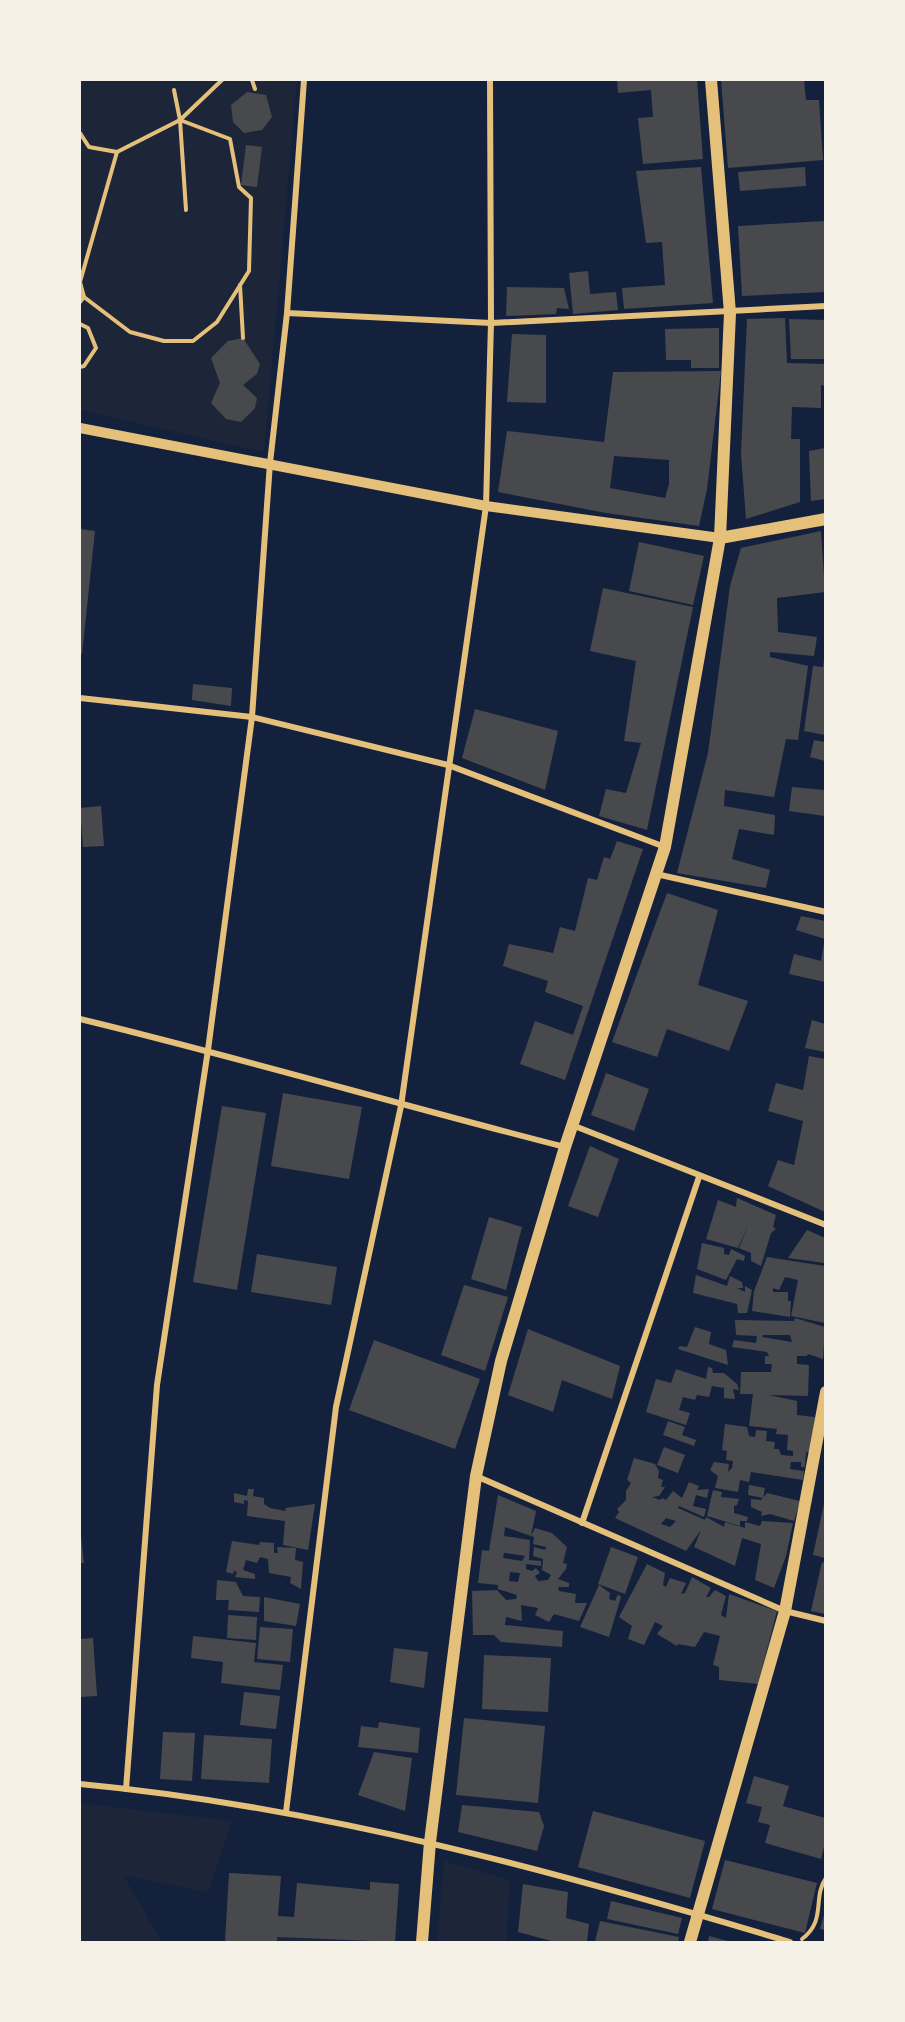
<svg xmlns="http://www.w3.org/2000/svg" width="905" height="2022" font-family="Barlow,sans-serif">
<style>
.green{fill:#1d2539}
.building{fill:#48494c;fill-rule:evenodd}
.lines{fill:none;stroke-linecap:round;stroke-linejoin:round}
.path{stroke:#e5c07b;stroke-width:4}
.minor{stroke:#e5c07b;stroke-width:6}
.tertiary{stroke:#e5c07b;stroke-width:10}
.secondary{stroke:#e5c07b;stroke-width:12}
</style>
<rect width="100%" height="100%" fill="#14213d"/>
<!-- green -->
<g class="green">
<polygon points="80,80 297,80 264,452 80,410"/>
<polygon points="80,1803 232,1821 208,1892 123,1875 162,1942 80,1942"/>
<polygon points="444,1861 510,1880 506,1942 437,1942"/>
<polygon points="277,1937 359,1942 277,1942"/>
</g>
<!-- building -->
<g class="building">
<polygon points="617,80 697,80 703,159 643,164 638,118 653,117 651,90 618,93"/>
<polygon points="721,80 804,80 806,100 819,100 823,160 728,168"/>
<polygon points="247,92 266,95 272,117 262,130 244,133 233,122 231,105"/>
<polygon points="246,145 262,147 257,187 241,185"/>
<polygon points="701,167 713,303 624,309 622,288 665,285 662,242 646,243 636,171"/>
<polygon points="805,167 806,186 740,191 738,172"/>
<polygon points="825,221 825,292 742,296 738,226"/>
<polygon points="588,271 590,294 616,292 618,310 573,314 569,273"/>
<polygon points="507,287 564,288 569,309 557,308 556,314 506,316"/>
<polygon points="785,318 787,363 825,364 825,386 821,385 821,408 792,407 791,439 800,439 800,502 746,519 741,454 747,319"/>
<polygon points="789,319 825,320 825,359 791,359"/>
<polygon points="719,328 719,368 691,368 691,360 666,360 665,329"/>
<polygon points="512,334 546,335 546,403 507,402"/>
<polygon points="243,338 260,364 257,374 243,385 257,398 255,408 241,422 226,419 211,403 220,383 211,358 228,341"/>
<path d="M721 371 707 489 699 526 606 513 498 492 507 431 604 442 613 372ZM614 456 669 460V484L665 498 610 488Z"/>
<polygon points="825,448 825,499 811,501 809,451"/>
<polygon points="80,529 95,531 82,654 80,653"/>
<polygon points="821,531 825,592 777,598 778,632 817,637 814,656 770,652 770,657 808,666 798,740 786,739 774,797 725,790 724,806 775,815 774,835 739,829 732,859 770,870 766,888 677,873 708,753 730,586 741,548"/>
<polygon points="639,542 704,556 693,605 629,591"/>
<polygon points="603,588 693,607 647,830 599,816 606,789 626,793 641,743 624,741 636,661 590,651"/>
<polygon points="824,659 825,659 825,735 804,731 813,666 823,667"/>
<polygon points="193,684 232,688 231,706 192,700"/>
<polygon points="475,709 558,731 545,790 462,758"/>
<polygon points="814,740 825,742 825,761 810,757"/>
<polygon points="792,787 825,790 825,816 789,811"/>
<polygon points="101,806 104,846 83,847 80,808"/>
<polygon points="617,841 643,849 565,1080 520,1064 535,1021 573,1035 583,1006 545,992 548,981 503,966 509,944 553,953 560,927 575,931 588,878 597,880 604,857 610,859"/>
<polygon points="667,893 718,910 698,985 748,1001 729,1051 667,1029 657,1057 612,1042"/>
<polygon points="801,916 825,921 825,939 796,930"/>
<polygon points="824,943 825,982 789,974 794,954 821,961"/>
<polygon points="812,1020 825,1024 825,1052 805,1048"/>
<polygon points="809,1056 825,1059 825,1212 768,1186 778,1160 794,1165 803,1121 768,1111 776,1083 803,1090"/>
<polygon points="606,1073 649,1089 634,1131 591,1115"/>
<polygon points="283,1093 362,1107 349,1179 271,1166"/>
<polygon points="222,1106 266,1113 237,1290 193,1282"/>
<polygon points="590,1146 619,1159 598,1217 568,1206"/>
<polygon points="737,1198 776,1215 773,1227 776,1229 771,1233 761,1266 751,1261 751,1253 739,1248 749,1224 738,1248 706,1239 718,1200 736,1207"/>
<polygon points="489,1217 522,1227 506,1290 471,1279"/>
<polygon points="807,1230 825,1238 825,1263 788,1258"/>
<polygon points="702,1243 724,1248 724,1254 729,1255 731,1249 745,1256 744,1261 737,1259 726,1280 697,1269"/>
<polygon points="257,1254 337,1267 331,1305 251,1292"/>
<polygon points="767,1257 825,1266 825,1323 791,1316 798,1280 785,1277 779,1290 773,1288 773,1292 788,1292 788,1301 791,1301 790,1317 752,1311 754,1291"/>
<polygon points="696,1275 727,1286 730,1276 742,1282 743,1288 737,1288 745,1292 745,1286 752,1290 747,1313 738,1313 737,1304 693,1293"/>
<polygon points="464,1285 508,1297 485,1371 441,1355"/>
<path d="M795 1318 825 1327 823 1359 808 1354 807 1356H797V1364L809 1365 808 1396 769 1395 797 1401V1415L815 1417 811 1453 806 1452 805 1467H801V1462H791L790 1469 804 1471 803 1480 751 1472 749 1482 740 1480 738 1492 715 1488 718 1476 710 1470 714 1462 729 1464 728 1472 732 1468 733 1461 726 1460 727 1451 722 1450 725 1424 747 1427 749 1436 755 1437 756 1430 767 1431 766 1441 775 1442 774 1449H779L781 1455 793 1456V1451L787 1450 788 1435 776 1434 777 1429 749 1426 753 1394H740L741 1372H771L772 1364H765V1356H769L767 1352 732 1347 734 1340 756 1343 757 1336 736 1335 735 1320 794 1321ZM763 1335H790L792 1342 762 1337Z"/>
<polygon points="695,1327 711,1332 709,1344 726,1350 728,1365 678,1349 680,1346 687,1347"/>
<polygon points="528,1329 620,1366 612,1399 562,1380 553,1412 508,1395"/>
<polygon points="374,1340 480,1379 455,1449 349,1410"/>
<polygon points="708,1367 712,1368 713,1373 724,1373 737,1384 739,1390 733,1389 735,1399 724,1398 724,1388 712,1386 709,1397 697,1395 695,1400 683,1397 679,1410 690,1413 686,1425 646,1412 656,1379 671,1383 676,1369 706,1379"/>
<polygon points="668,1421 685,1427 682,1435 696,1440 694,1446 663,1435"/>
<polygon points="664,1447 685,1455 678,1473 657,1465"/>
<path d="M634 1458 655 1464 659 1471 658 1478 663 1480 661 1487H665L659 1496 652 1497 660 1500 662 1498 666 1500 673 1491 682 1498 689 1482 699 1486 697 1490 709 1489 707 1498 696 1495 693 1506 706 1509 704 1517 679 1506 678 1508 705 1520 706 1517 724 1527 725 1522 745 1528V1522L760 1526 762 1521 793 1523 786 1556 774 1588 755 1580 761 1544 742 1538 735 1566 694 1547 701 1530 686 1551 615 1518 619 1512 617 1509 626 1500V1491L631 1483 627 1480ZM666 1518 676 1521 670 1527 661 1524Z"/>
<polygon points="749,1485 765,1488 763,1498 748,1495"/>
<polygon points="248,1489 254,1489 253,1496 264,1498 264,1504 270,1508 286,1511 285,1508 315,1504 308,1550 283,1545 285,1521 247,1516 248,1501 244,1500 244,1504 234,1502 234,1493 247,1496"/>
<polygon points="713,1490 722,1492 721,1497 739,1499 737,1505 734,1506 734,1513 748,1517 747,1521 740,1521 740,1526 707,1516"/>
<polygon points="767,1493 800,1501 794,1521 770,1514 761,1516 762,1512 751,1507 751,1499 761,1500"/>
<path d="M498 1495 536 1511 531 1536 505 1527 504 1536 530 1540 529 1560 541 1561V1566L526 1564V1569L532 1571 536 1568 540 1573 535 1576 538 1581 548 1580 551 1575 542 1570 543 1559 533 1556 534 1547 545 1550 546 1547 533 1544 534 1537 531 1536 535 1528 552 1533 567 1547 563 1563 567 1564 566 1569 558 1579 569 1583V1587H558L559 1591 576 1594 575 1603H587L579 1621 554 1614 549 1622 535 1615 538 1608 521 1605 522 1621 506 1617 505 1625 563 1631 562 1647 501 1642 494 1635H473L472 1591 497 1590 506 1600 516 1599 517 1595 498 1589V1585L478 1583 482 1550 489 1551ZM504 1553H506L525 1556 522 1561 503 1558ZM510 1572 520 1573 518 1582 509 1581Z"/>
<polygon points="825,1499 825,1558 813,1555"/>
<polygon points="81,1536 84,1563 80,1563 80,1537"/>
<polygon points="232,1541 259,1545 260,1542 274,1543 274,1553 278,1553 277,1547 296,1548 295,1560 303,1562 301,1589 290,1583 291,1577 269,1573 268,1559 260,1557 257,1563 246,1560 243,1570 255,1574 255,1579 235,1577 237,1572 234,1571 233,1574 226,1572"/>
<polygon points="611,1547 638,1557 625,1594 598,1584"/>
<polygon points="822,1562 825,1563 825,1614 811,1611"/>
<polygon points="647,1564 665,1573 663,1585 666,1587 670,1578 686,1583 681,1594 685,1593 692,1577 711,1588 706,1597 709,1597 715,1590 726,1596 721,1615 726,1618 729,1594 777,1611 758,1684 719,1680 719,1667 713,1665 720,1636 704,1632 695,1647 678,1644 677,1646 657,1634 663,1626 655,1622 644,1645 628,1639 632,1626 619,1617"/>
<polygon points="217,1580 236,1582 243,1596 260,1597 259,1612 228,1610 229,1600 216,1600"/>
<polygon points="599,1585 610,1593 609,1599 615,1601 618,1594 621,1597 609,1637 580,1627"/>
<polygon points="264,1597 300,1604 296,1626 264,1621"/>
<polygon points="228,1615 257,1617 256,1640 227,1638"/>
<polygon points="260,1627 293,1629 290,1662 257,1659"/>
<polygon points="193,1636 256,1643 254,1662 283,1665 280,1690 221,1683 223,1662 191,1658"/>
<polygon points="93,1638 97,1696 80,1697 80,1639"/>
<polygon points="394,1648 428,1652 424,1688 390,1682"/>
<polygon points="484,1655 551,1658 548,1712 482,1709"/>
<polygon points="244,1692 280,1696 276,1729 240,1725"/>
<polygon points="464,1718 545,1726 538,1803 456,1795"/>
<polygon points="379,1722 420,1728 418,1753 358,1747 361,1726 378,1728"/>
<polygon points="163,1732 195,1733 192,1781 160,1779"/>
<polygon points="204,1735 272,1739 269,1783 201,1779"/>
<polygon points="374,1752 412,1758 405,1811 358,1795"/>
<polygon points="754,1776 789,1786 783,1806 825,1818 825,1843 821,1859 765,1843 770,1825 758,1822 762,1807 746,1803"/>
<polygon points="462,1805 539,1812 544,1826 537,1851 458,1832"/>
<polygon points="593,1811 705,1841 690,1898 578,1867"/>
<polygon points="725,1860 817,1883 805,1933 712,1909"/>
<polygon points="229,1873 281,1876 278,1916 294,1917 297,1883 370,1890 370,1882 399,1884 395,1942 277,1937 277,1942 225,1942"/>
<polygon points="523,1884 568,1892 566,1918 589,1924 587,1942 555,1942 518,1932"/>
<polygon points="611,1901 682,1918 678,1934 607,1919"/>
<polygon points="825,1912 825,1930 820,1929"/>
<polygon points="600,1921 679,1937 678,1942 595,1942"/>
<polygon points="709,1936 731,1942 708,1942"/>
</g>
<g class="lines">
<!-- path -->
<g class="path">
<polyline points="252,80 255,89"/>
<polyline points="174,90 180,120 186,210"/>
<polyline points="80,133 89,147 117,152 180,120 222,80"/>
<polyline points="117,152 80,282 84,297 130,332 164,341 193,341 217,322 249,271 251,198 239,187 230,139 180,120"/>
<polyline points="240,285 243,338"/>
<polyline points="80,293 84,297 80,302"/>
<polyline points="80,324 88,328 96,348 84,366 80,367"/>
<path d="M802 1939C827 1920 812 1898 826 1878"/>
</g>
<!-- minor -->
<g class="minor">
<polyline points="287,313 491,323 826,306"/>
<polyline points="80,698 252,717 448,765 665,847"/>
<polyline points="656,874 826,912"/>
<path d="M80 1019C242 1058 403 1106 565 1147"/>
<polyline points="572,1125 826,1225"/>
<polyline points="476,1476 785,1611 826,1621"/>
<polyline points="582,1523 699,1177"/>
<path d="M80 1784C322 1807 558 1872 790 1942"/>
<polyline points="126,1789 157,1385 208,1050 252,717 270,463 287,313 304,80"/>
<polyline points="286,1812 336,1407 401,1106 486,506 491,323 490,80"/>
</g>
<!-- tertiary -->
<polyline class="tertiary" points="80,428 486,506 720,538"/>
<!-- secondary -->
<g class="secondary">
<polyline points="720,538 826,519"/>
<polyline points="422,1942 430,1842 476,1476 501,1361 565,1147 665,847 720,538 730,313 711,80"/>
<polyline points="690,1942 785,1611 826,1392"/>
</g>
</g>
<!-- border -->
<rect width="905" height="2022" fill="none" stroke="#f6f1e7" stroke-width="162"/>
</svg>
